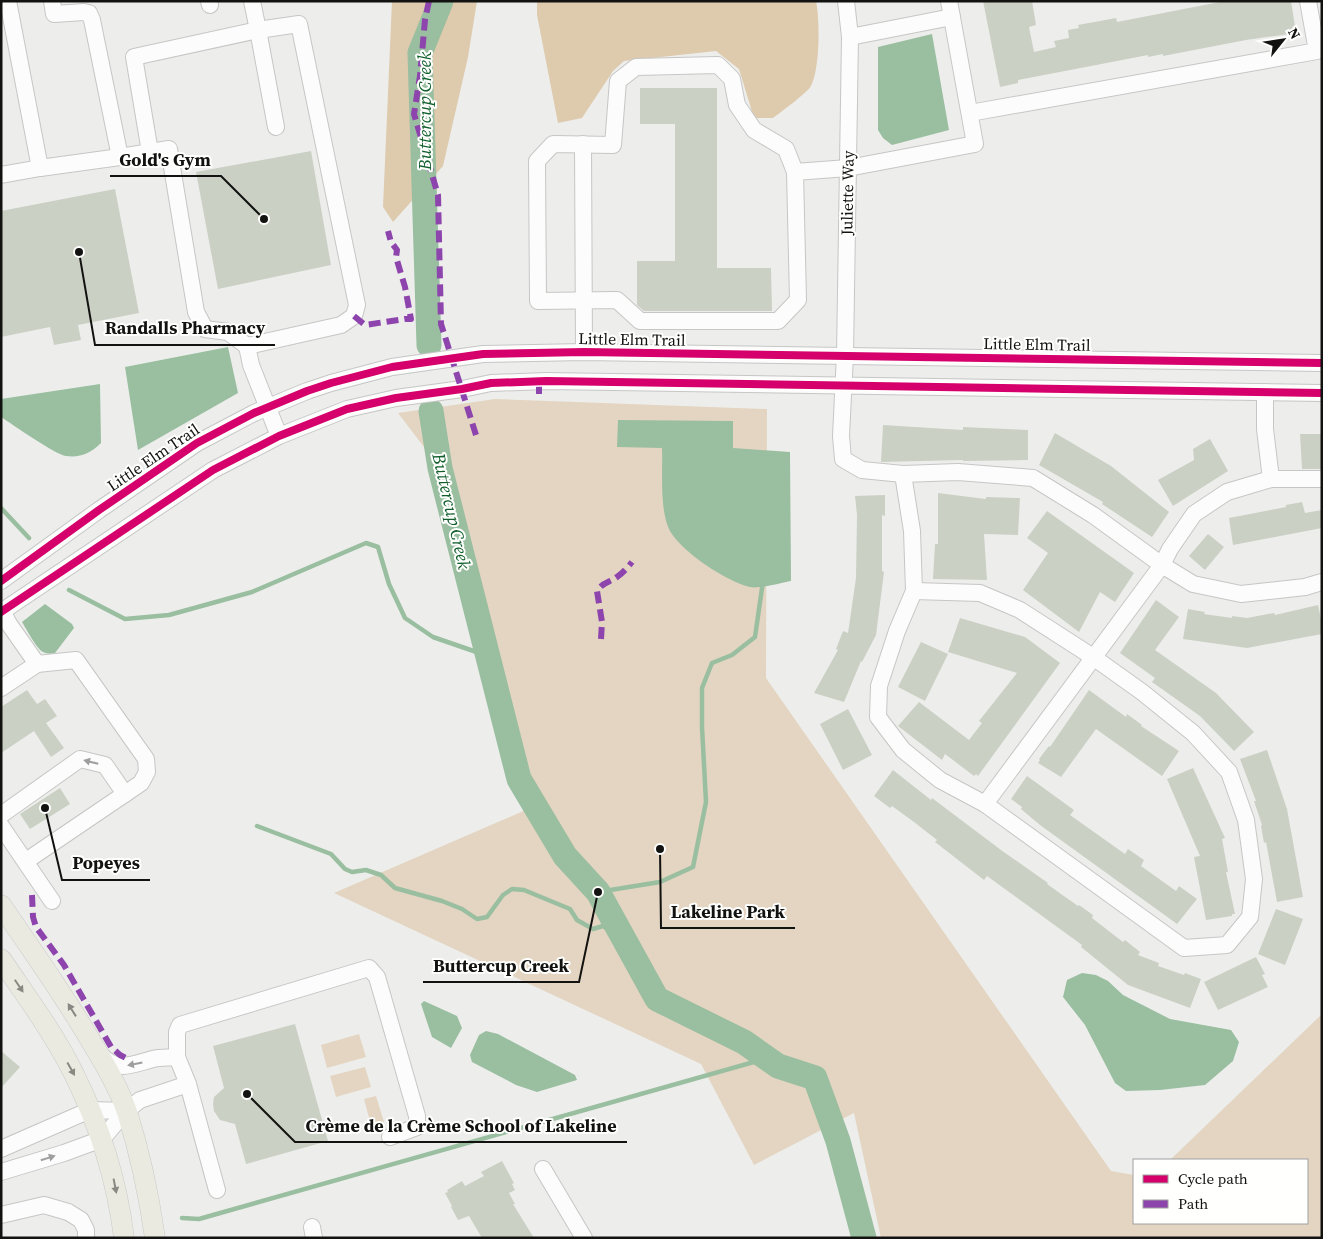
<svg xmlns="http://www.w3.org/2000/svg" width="1323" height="1239" font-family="'Source Serif 4',serif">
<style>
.green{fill:#e3d5c1}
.forest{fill:#decaad}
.water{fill:#9abea0}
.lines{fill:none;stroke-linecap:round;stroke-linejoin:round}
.stream{stroke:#9abea0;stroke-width:4.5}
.river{stroke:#9abea0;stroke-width:25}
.building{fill:#cad0c4}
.minor-casing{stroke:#c6c6c5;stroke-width:18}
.major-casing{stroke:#c9c9c8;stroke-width:21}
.minor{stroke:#fcfcfc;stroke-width:16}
.major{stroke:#ebeae0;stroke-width:20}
.quiet{stroke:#8e44ad;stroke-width:6;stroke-dasharray:12 6;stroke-linecap:butt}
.cycleway-casing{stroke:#fffffe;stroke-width:11}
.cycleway{stroke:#d6006c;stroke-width:8}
.oneway{fill:#9e9e9e}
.oneway2{fill:#898983}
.labels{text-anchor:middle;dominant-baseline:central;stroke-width:4;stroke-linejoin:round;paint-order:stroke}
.street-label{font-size:16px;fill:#121211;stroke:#fffffe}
.water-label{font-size:18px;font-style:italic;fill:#105e2b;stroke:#fffffe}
.leader{fill:none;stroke:#121211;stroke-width:2}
.callout-dot{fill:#121211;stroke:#fffffe;stroke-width:2}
.callout-label{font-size:18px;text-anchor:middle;font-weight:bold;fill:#121211;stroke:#fffffe;stroke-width:4;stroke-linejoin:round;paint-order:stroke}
</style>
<rect width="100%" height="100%" fill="#edeeec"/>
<!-- green -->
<g class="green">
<polygon points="495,399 767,409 766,678 1111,1171 1134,1175 1134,1223 1307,1223 1307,1160 1170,1160 1322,1014 1322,1238 881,1238 854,1113 754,1165 701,1064 334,893 535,806 440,468 398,413"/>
<polygon points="359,1034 366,1057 327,1068 321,1045"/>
<polygon points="365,1067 371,1087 336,1097 330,1076"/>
<polygon points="376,1096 384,1122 371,1125 364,1099"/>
</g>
<!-- forest -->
<g class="forest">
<polygon points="392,1 477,1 468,57 443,166 393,222 383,207"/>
<path d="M537 1H816C820 20 820 68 811 86 807 93 781 112 773 118H754L739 69 716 51 624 61 613 71 582 118 558 123 537 15Z"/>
</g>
<!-- water -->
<g class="water">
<polygon points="932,34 949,130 892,145 883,138 878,130 878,47"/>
<polygon points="228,347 238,393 138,450 125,367"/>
<path d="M100 384 101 443C91 453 80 458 66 456 56 455 12 424 1 417V399Z"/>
<path d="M618 420 733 421V448L790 452 791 581C781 583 759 589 750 587 727 582 682 552 670 531 659 510 663 471 662 448L617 447Z"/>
<path d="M45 604 72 624 74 628 55 653C51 654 47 654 43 652 36 648 27 630 22 622Z"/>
<polygon points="1082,973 1096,975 1108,981 1123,995 1170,1019 1231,1030 1239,1042 1233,1061 1205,1085 1160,1090 1126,1091 1115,1083 1085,1025 1063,997 1067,980"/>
<polygon points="424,1001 457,1016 462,1028 451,1048 432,1037 421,1004"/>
<polygon points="486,1031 498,1034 575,1075 577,1080 537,1092 516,1085 472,1062 470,1055 479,1035"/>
</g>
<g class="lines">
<!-- stream -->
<g class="stream">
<polyline points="1,508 29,538"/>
<polyline points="69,590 125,619 169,615 252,592 366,543 378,547 389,584 405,618 433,637 488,656"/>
<polyline points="257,826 331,854 345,869 352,872 366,870 381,875 395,888 442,901 462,909 477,919 487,917 503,895 512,889 524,890 570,909 577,920 593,929 603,926 624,940"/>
<polyline points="598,892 660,882 693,867 706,802 702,727 702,688 712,663 732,655 755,637 763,581"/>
<polyline points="182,1218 199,1219 768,1058"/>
</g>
<!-- river -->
<g class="river">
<polyline points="429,345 420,53 441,1"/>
<polyline points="431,411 440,468 519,779 565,856 598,892 657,999 744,1042 778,1066 815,1078 838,1141 864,1238"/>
</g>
</g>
<!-- building -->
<g class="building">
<polygon points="983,1 1032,1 1036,25 1029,27 1034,52 1056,47 1054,41 1069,38 1068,30 1079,28 1078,25 1116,18 1117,22 1225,1 1291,1 1296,33 1246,40 1163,56 1163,54 1148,57 1148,55 1091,66 1018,80 1018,83 1000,87"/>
<polygon points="640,88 717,88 717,268 771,268 772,311 644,311 637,305 637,261 675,261 675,124 640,124"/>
<polygon points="311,151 331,265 218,289 196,172"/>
<polygon points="115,189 139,313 78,325 81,340 54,345 50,327 1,337 1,211"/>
<polygon points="883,425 963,430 963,427 1028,430 1028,460 963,461 963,460 881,462"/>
<polygon points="1055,433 1111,466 1169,512 1152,537 1102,504 1103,502 1039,465"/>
<polygon points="1300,434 1322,434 1322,469 1302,469"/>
<polygon points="1210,439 1228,471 1173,506 1158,480 1194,460 1193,449"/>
<polygon points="938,493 986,499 986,497 1020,498 1018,535 984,534 987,580 933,579 935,544 938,544"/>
<polygon points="885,495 885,516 882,515 882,571 884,572 876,635 862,662 861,661 844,702 814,693 838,650 836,649 843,631 848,633 856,578 857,515 855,496"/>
<polygon points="1302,502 1305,513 1322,510 1322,528 1233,545 1229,518 1286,507 1286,505"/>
<polygon points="1047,511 1134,573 1115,602 1100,592 1079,632 1023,590 1048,553 1027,538"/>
<polygon points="1208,534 1224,547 1205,570 1189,556"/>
<polygon points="1156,600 1179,617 1155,650 1216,693 1254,732 1234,751 1200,716 1152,682 1155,678 1120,653"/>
<polygon points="1318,605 1322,624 1322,634 1247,648 1183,639 1188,609 1205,612 1204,614 1232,618 1232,616 1247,618 1274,613 1275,615"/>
<polygon points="960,618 1025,637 1060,663 978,776 976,774 974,776 945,754 942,760 898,726 919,702 969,740 982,723 979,721 1017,673 948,652"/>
<polygon points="921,642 948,654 925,701 898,687"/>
<polygon points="27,690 37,704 45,699 57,716 46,723 64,748 51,757 34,731 1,753 1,707"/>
<polygon points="1089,690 1126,717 1127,714 1142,725 1141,726 1179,751 1162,776 1096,729 1061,777 1038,763 1040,760 1039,759 1049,746 1050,747"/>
<polygon points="848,709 872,755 843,770 820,724"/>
<polygon points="1267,750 1287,809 1303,897 1277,902 1266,842 1264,843 1261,826 1262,825 1254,801 1256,801 1240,759"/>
<polygon points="1193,768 1225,838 1222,839 1228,872 1226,872 1235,914 1232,914 1232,916 1206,920 1194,857 1200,856 1167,779"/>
<polygon points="893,770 931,800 932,798 1001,850 1048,883 1047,884 1078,906 1079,905 1093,915 1092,918 1123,942 1125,940 1140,952 1138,955 1159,963 1158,966 1184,975 1185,973 1201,979 1190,1008 1128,985 1081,947 1082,945 987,876 984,880 935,842 937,840 914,822 892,806 890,808 874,796"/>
<polygon points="1027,776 1074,810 1070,815 1125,854 1128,849 1144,860 1141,866 1176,891 1179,886 1197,899 1177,924 1040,825 1021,809 1022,807 1011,799"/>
<polygon points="60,788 70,804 30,829 20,814"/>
<polygon points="1276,909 1303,919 1285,965 1258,954"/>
<polygon points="1256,957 1265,974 1262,975 1268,987 1218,1010 1204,982"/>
<polygon points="295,1024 328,1141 246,1164 235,1124 220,1120 214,1111 213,1104 214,1097 224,1088 213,1046"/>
<polygon points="1,1051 20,1067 1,1088"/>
<polygon points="502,1161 514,1183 512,1184 515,1190 509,1193 515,1204 513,1204 534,1238 482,1238 469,1216 458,1220 451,1207 452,1206 445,1193 448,1192 447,1190 462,1181 465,1186 484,1176 481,1172"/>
</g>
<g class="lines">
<defs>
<g id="minor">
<polyline points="209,1 210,5"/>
<polyline points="252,1 258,30 299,24 357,305 354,316 341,325 247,346 251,365 279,436"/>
<polyline points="846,1 850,37 845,355 841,436 843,459 862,470 903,474 958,472 1033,478 1093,515 1162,565 1170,549 1194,514 1227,492 1271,479"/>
<polyline points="850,37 952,17"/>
<polyline points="970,113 1317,51 1308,1"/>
<polyline points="583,144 584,352"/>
<polyline points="150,152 134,57 258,30 276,127"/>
<polyline points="120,157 169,149 196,312 205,329 228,332 247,346"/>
<polyline points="40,168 120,157 92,20 89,13 84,12 54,14 52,1"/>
<polyline points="795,172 786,149 754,130 737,105 732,79 718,65 636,67 618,81 613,145 553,144 537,161 538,301 617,300 640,321 778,321 798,300 795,172 848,168 975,144 949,1"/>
<polyline points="1,175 40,168 8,1"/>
<polyline points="1265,392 1265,429 1271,479 1322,479"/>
<polyline points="903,474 912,531 914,591 897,631 879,686 878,717 903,750 940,780 985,804"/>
<polyline points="1,581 99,510 197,443 254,413 307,391 331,383 392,367 483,354 584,352 1322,363"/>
<polyline points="914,591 980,593 1020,610 1093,657 1142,692 1193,733 1229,772 1246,820 1254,879 1250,917 1227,945 1184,948 985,804 1162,565 1193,584 1241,594 1305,587 1322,582"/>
<polyline points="2,611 9,624 37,664 76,660 146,759 147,772 141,783 26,861"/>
<polyline points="1,612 213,470 279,436 347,409 396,398 462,389 491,383 546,381 1322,393"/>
<polyline points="1,688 37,664"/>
<polyline points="1,815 80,759 105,765 125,794"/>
<polyline points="1,826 52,901"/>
<path d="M100 1054C117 1073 131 1065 153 1059 161 1057 169 1058 177 1057"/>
<polyline points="1,1149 90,1110 126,1111"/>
<polyline points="543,1169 584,1238"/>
<polyline points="1,1172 64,1153 102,1139 126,1111 140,1100 188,1084"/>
<polyline points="217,1190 188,1084 177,1057 177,1032 180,1025 369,968 377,977 417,1116 417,1127 390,1137"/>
<polyline points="1,1215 44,1205 68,1212 81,1220 86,1230 86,1238"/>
<polyline points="312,1227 314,1238"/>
</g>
<g id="major">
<path d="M1 905C31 949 62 992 89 1038 103 1061 118 1086 127 1112 140 1153 149 1196 155 1238"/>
<path d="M1 959C26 996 53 1032 73 1072 99 1124 117 1180 124 1238"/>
</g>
</defs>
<!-- minor casing -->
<use href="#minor" class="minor-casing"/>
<!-- major casing -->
<use href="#major" class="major-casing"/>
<!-- minor -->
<use href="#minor" class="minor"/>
<!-- major -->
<use href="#major" class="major"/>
<!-- quiet -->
<g class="quiet">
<polyline points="429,1 425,20 420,76 414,114 438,195 441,324 476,435"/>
<polyline points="354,316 365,325 405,319 411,319 405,287 396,257 397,250 391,242 388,231"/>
<polyline points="539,382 539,397"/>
<path d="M601 639 602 622 597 591C604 581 609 583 617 577 623 573 628 567 632 562"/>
<polyline points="32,895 33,917 36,927 64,965 111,1047 120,1055 130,1060"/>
</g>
<defs>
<g id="cycleway">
<polyline points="1,581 99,510 197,443 254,413 307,391 331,383 392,367 483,354 584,352 1322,363"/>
<polyline points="1,612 213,470 279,436 347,409 396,398 462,389 491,383 546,381 1322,393"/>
</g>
</defs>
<!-- cycleway casing -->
<use href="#cycleway" class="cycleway-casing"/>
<!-- cycleway -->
<use href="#cycleway" class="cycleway"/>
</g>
<!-- one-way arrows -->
<defs><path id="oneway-solid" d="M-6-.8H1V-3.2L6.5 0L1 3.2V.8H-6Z" transform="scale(1.25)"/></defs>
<g class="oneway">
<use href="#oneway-solid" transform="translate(91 762) rotate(-166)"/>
<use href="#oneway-solid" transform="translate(135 1064) rotate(169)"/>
<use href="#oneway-solid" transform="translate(48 1158) rotate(-17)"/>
</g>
<g class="oneway2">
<use href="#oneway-solid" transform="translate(19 986) rotate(56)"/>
<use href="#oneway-solid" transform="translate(72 1010) rotate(-122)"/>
<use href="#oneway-solid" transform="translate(71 1069) rotate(61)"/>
<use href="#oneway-solid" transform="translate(115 1186) rotate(79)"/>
</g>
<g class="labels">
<!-- street labels -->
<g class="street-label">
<text transform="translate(847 193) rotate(-89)">Juliette Way</text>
<text transform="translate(632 339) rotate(1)">Little Elm Trail</text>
<text transform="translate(1037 344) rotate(1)">Little Elm Trail</text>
<text transform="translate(153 457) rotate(-34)">Little Elm Trail</text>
</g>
<!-- water labels -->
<g class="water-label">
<text transform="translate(424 111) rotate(-90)">Buttercup Creek</text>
<text transform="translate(452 511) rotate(77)">Buttercup Creek</text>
</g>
</g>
<!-- callouts -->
<path class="leader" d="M264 219L221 176H110M79 252L95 345H275M45 808L62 880H150M660 849L661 928H795M598 892L579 982H423M247 1094L295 1142H627"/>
<g class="callout-dot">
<circle cx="264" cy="219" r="5"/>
<circle cx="79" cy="252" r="5"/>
<circle cx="45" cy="808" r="5"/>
<circle cx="660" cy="849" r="5"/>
<circle cx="598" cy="892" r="5"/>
<circle cx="247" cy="1094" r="5"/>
</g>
<g class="callout-label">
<text x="165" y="166">Gold's Gym</text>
<text x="185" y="334">Randalls Pharmacy</text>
<text x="106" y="869">Popeyes</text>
<text x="728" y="918">Lakeline Park</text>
<text x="501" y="972">Buttercup Creek</text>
<text x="461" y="1132">Crème de la Crème School of Lakeline</text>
</g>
<!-- border -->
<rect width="1323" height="1239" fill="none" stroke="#121211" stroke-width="5"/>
<!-- legend -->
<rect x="1133" y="1159" width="175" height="65" fill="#fffffe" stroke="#a0a09f"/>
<rect x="1143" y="1175" width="25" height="8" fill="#d6006c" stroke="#a0a09f"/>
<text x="1178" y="1184" font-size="15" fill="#121211">Cycle path</text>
<rect x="1143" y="1200" width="25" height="8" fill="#8e44ad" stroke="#a0a09f"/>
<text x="1178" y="1209" font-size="15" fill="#121211">Path</text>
<!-- north arrow -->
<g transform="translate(1283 40) rotate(60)" stroke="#fffffe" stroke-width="4" paint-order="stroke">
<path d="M0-4L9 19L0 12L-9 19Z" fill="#121211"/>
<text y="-8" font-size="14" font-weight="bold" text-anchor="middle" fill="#121211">N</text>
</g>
</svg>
